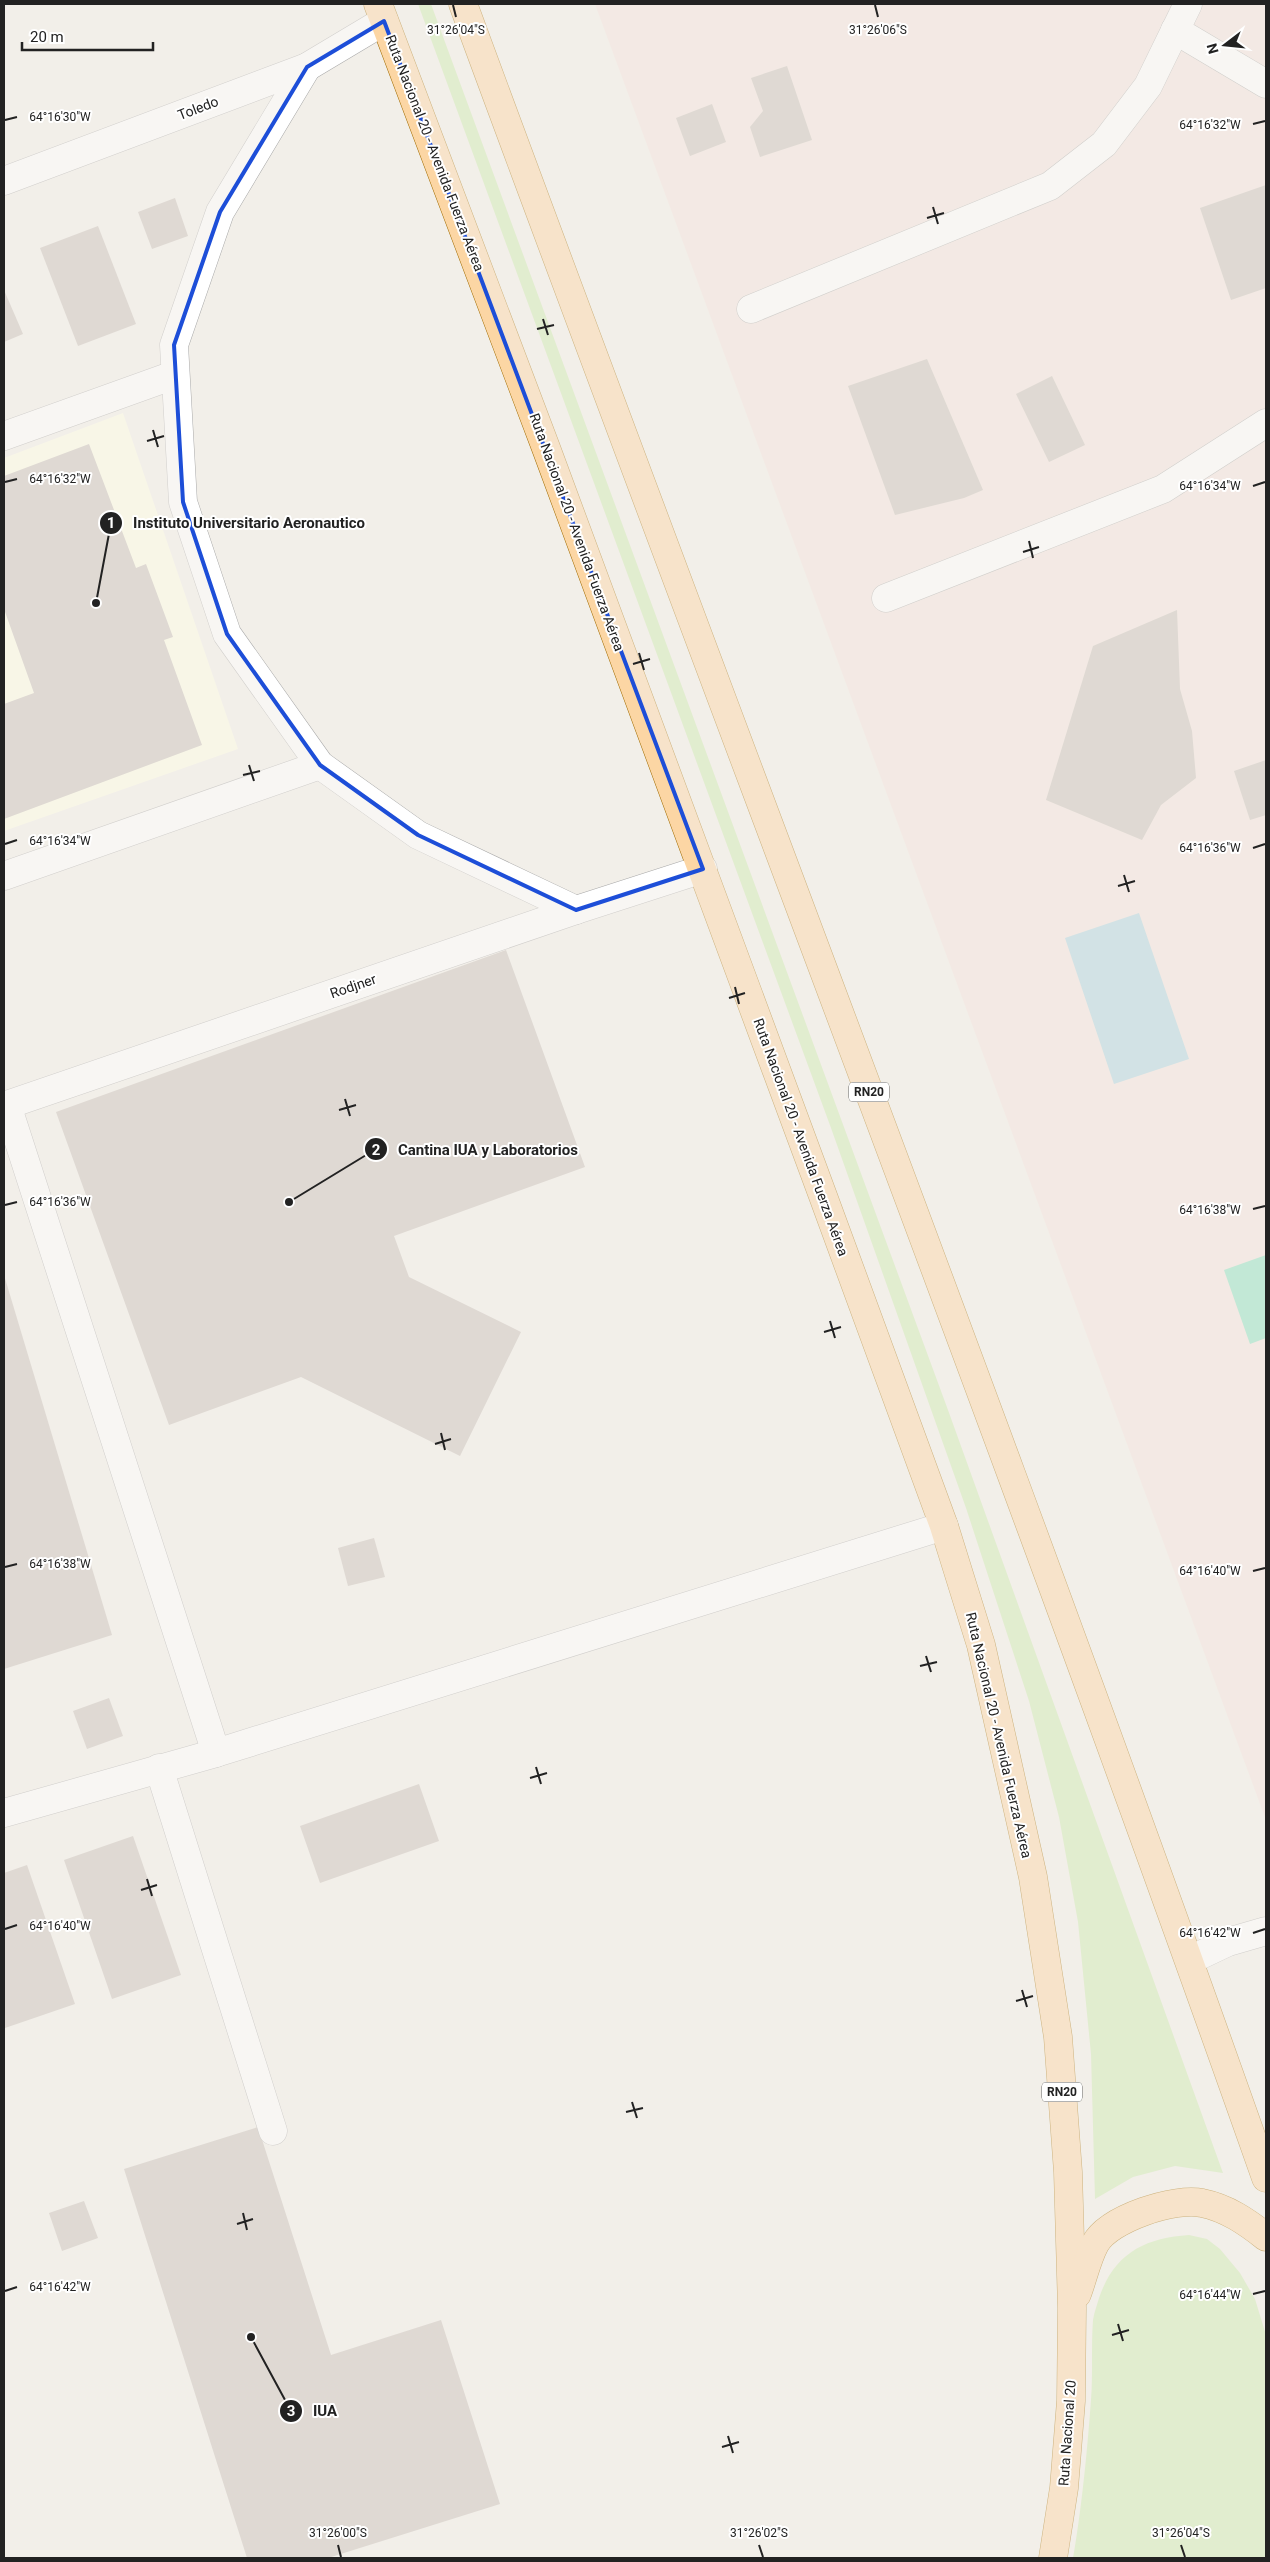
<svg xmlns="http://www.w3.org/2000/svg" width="1270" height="2562" font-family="Roboto,sans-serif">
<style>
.education{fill:#ffffe5}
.military{fill:#f3e3dd}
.grass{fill:#cdebb0}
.pitch{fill:#88e0be}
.water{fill:#aad3df}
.building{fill:#c7bfb8}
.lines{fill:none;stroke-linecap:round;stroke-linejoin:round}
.street-casing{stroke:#a9a9a9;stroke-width:29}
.primary-casing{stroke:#a06b00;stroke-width:29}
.street{stroke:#fff;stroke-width:28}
.primary{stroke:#fcd6a4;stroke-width:28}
.marked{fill:none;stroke:#1d4ed8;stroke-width:4;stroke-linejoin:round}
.ticks{fill:none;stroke:#222;stroke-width:2}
.labels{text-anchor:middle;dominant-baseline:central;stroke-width:4;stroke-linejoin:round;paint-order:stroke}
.shield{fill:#fff;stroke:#646464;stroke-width:1}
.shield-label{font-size:12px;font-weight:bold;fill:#222}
.street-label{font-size:14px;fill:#222;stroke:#fff}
.ticks-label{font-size:12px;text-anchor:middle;fill:#222;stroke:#fff;stroke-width:4;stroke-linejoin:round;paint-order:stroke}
.leader{fill:none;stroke:#222;stroke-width:2}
.callout-dot{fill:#222;stroke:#fff;stroke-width:2}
.mark-label{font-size:15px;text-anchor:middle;font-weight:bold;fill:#fff}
.callout-label{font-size:15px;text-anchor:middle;font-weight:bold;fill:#222;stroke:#fff;stroke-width:4;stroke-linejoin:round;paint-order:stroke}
</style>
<rect width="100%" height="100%" fill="#f2efe9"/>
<!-- education -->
<polygon class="education" points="123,413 238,749 4,831 4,458"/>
<!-- military -->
<polygon class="military" points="595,4 1266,4 1266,1820"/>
<!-- grass -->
<g class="grass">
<polygon points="418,4 431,4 948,1410 1223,2173 1175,2166 1133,2177 1095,2199 1091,2054 1078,1922 1059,1817 1029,1701 966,1508 831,1128"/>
<path d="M1189 2235 1207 2239 1220 2249 1240 2273 1255 2299 1266 2335V2558H1073C1082 2506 1087 2453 1091 2400 1093 2373 1091 2346 1093 2320 1094 2313 1097 2305 1099 2298 1114 2254 1144 2238 1189 2235Z"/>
</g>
<!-- pitch -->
<polygon class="pitch" points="1266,1255 1266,1338 1250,1344 1224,1270"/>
<!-- water -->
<polygon class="water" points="1139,913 1189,1059 1114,1084 1065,938"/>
<!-- building -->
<g class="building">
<polygon points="787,66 812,140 760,157 750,127 763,111 751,78"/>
<polygon points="712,104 726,142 690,156 676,118"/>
<polygon points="1266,185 1266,288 1231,300 1200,208"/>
<polygon points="175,198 188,236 152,249 138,212"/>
<polygon points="98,226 136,324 78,346 40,248"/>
<polygon points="4,290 23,334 4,342"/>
<polygon points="927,359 983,490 964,498 895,515 848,386"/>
<polygon points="1052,376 1085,445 1049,462 1016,394"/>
<polygon points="89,444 136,568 146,564 173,637 164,640 202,745 4,819 4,704 34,693 4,609 4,476"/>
<polygon points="1177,610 1180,689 1192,731 1196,778 1161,805 1142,840 1046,800 1093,646"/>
<polygon points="1266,760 1266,815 1250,820 1234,771"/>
<polygon points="506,950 585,1167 394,1236 409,1277 521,1332 460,1456 301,1377 169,1425 56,1112"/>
<polygon points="4,1275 112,1635 4,1669"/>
<polygon points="374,1538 385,1577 348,1586 338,1548"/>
<polygon points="109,1698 123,1736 87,1749 73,1711"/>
<polygon points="419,1784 439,1841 320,1883 300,1826"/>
<polygon points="133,1836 181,1975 112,1999 64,1860"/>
<polygon points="27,1865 75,2004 5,2028 4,1873"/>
<polygon points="258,2127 331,2355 441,2320 500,2504 328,2558 247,2558 124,2169"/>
<polygon points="84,2201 98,2238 62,2251 49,2213"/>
</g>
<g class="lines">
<defs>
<g id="street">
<polyline points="1175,30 1266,84"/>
<polyline points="307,67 220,212 174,345 183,502 227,634 320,765 418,835 576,910"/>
<polyline points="4,181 307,67 384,21"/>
<polyline points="751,309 1050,186 1104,144 1148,86 1188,4"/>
<polyline points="4,436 174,375"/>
<polyline points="886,598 1163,489 1266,423"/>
<polyline points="4,876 320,765"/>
<polyline points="7,1105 216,1753"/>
<polyline points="4,1106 576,910 703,869"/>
<polyline points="159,1768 273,2131"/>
<polyline points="4,1813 216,1753 944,1526"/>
<polyline points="1190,1960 1228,1942 1266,1931"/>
</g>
<g id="primary">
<polyline points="378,4 546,448 823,1196 944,1526 981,1645 1033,1877 1058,2037 1068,2172 1072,2308 1071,2401 1064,2488 1053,2558"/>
<path d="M463 4C730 729 1009 1449 1266 2178"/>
<path d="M1077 2294C1083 2278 1087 2259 1095 2244 1109 2218 1176 2197 1202 2203 1227 2208 1247 2222 1266 2237"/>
</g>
</defs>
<!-- street casing -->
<use href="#street" class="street-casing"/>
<!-- primary casing -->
<use href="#primary" class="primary-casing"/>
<!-- street -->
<use href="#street" class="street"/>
<!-- primary -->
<use href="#primary" class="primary"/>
</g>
<!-- marked area -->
<path d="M0 0H1270V2562H0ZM384 21 703 869 576 910 418 835 320 765 227 634 183 502 174 345 220 212 307 67Z" fill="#f2efe9" fill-opacity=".55" fill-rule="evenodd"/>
<path class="marked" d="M384 21 703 869 576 910 418 835 320 765 227 634 183 502 174 345 220 212 307 67Z"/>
<!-- ticks -->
<path class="ticks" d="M453 5 456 17M875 5 878 17M5 120 17 117M1253 124 1265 121M933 207 938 224M927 218 944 213M543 319 548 335M537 329 554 325M153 430 158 447M147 441 164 436M5 482 17 479M1253 486 1265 482M1029 541 1033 558M1023 552 1039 547M639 653 644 670M633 664 650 659M249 765 254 781M243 775 260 771M5 844 17 840M1253 848 1265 844M1124 875 1129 892M1118 886 1135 881M735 987 739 1004M729 998 745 993M345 1099 350 1116M339 1110 356 1105M5 1205 17 1202M1253 1209 1265 1206M830 1321 835 1338M824 1332 841 1327M441 1433 445 1450M435 1444 451 1439M5 1567 17 1564M1253 1571 1265 1568M926 1656 931 1672M920 1666 937 1662M536 1767 541 1784M530 1778 547 1773M147 1879 152 1896M141 1890 157 1885M5 1929 17 1925M1253 1933 1265 1929M1022 1990 1027 2007M1016 2001 1033 1996M632 2102 637 2118M626 2112 643 2108M243 2213 247 2230M237 2224 253 2219M5 2291 17 2287M1253 2294 1265 2291M1118 2324 1123 2341M1112 2335 1129 2330M728 2436 733 2453M722 2447 739 2442M338 2545 341 2557M759 2545 763 2557M1181 2545 1185 2557"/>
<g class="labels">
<!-- shield labels -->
<g class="shield">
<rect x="849" y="1082.5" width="40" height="19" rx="4"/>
<rect x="1042" y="2082.5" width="40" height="19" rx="4"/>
</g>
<g class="shield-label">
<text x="869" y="1092">RN20</text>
<text x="1062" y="2092">RN20</text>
</g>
<!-- street labels -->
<g class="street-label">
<text transform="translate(198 108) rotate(-21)">Toledo</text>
<text transform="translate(435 153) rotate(69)">Ruta Nacional 20 - Avenida Fuerza Aérea</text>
<text transform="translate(577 532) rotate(70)">Ruta Nacional 20 - Avenida Fuerza Aérea</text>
<text transform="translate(353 986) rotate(-19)">Rodjner</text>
<text transform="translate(801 1137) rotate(70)">Ruta Nacional 20 - Avenida Fuerza Aérea</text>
<text transform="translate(999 1735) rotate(77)">Ruta Nacional 20 - Avenida Fuerza Aérea</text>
<text transform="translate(1067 2433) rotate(-86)">Ruta Nacional 20</text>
</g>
</g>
<g class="ticks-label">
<text x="456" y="34">31°26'04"S</text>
<text x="878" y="34">31°26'06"S</text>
<text x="60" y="121">64°16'30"W</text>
<text x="1210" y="129">64°16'32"W</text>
<text x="60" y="483">64°16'32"W</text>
<text x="1210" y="490">64°16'34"W</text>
<text x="60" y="845">64°16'34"W</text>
<text x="1210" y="852">64°16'36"W</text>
<text x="60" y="1206">64°16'36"W</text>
<text x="1210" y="1214">64°16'38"W</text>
<text x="60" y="1568">64°16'38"W</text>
<text x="1210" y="1575">64°16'40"W</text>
<text x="60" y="1930">64°16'40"W</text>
<text x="1210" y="1937">64°16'42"W</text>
<text x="60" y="2291">64°16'42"W</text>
<text x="1210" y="2299">64°16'44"W</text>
<text x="338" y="2537">31°26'00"S</text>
<text x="759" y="2537">31°26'02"S</text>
<text x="1181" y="2537">31°26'04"S</text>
</g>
<!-- callouts -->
<path class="leader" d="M96 603L111 523M289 1202L376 1149M251 2337L291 2411"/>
<g class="callout-dot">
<circle cx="96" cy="603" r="5"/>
<circle cx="289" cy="1202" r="5"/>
<circle cx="251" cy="2337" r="5"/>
<circle cx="111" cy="523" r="12"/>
<circle cx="376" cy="1149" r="12"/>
<circle cx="291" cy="2411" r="12"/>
</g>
<g class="mark-label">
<text x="111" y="528">1</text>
<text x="376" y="1155">2</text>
<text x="291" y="2416">3</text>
</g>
<g class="callout-label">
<text x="249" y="528">Instituto Universitario Aeronautico</text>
<text x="488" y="1155">Cantina IUA y Laboratorios</text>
<text x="325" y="2416">IUA</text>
</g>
<!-- border -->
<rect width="1270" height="2562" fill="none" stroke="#222222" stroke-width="10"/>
<!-- north arrow -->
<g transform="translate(1225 45) rotate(254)" stroke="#ffffff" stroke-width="4" paint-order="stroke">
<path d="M0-4L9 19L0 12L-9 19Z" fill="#222222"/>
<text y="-8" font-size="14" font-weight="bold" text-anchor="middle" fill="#222222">N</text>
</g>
<!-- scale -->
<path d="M22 42v8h131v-8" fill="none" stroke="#222222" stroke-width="2.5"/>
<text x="30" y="42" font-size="15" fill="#222222" stroke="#ffffff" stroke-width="4" paint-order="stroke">20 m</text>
</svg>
